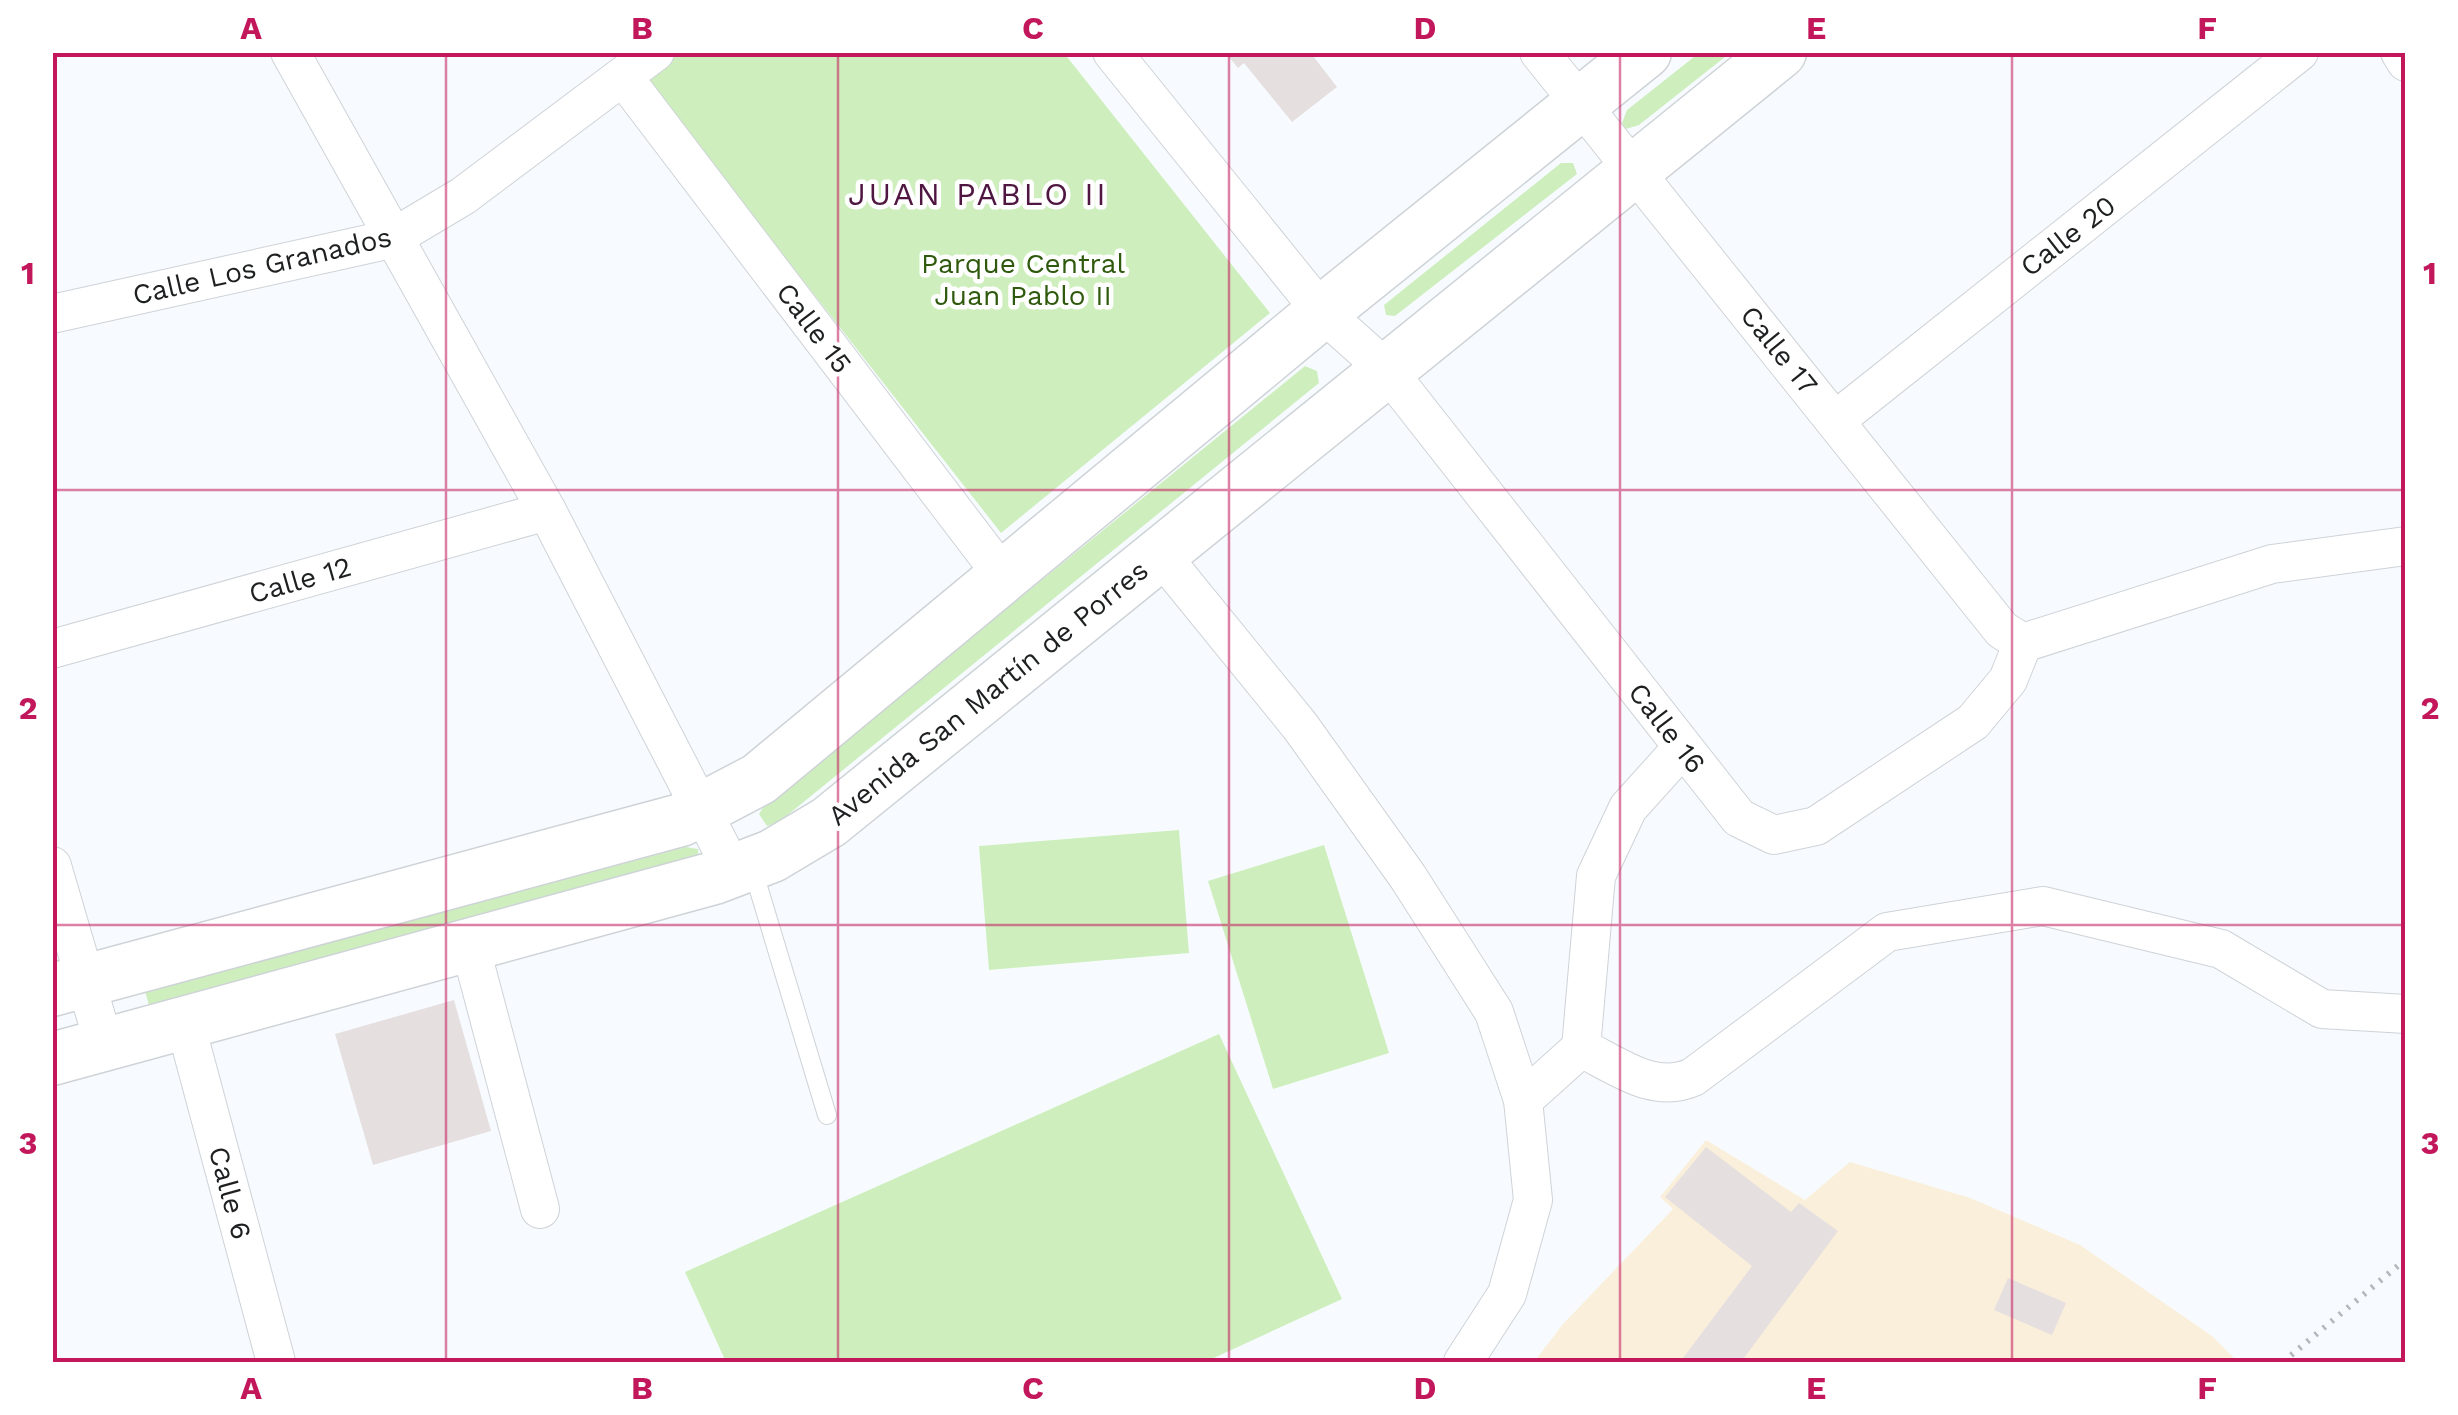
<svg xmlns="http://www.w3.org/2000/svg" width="2458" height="1415" font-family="'Work Sans',sans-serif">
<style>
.education{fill:#faefda}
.green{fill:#ceefbd}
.building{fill:#e6dfdf}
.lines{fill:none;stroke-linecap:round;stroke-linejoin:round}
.lane-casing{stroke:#ced3d7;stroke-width:20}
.street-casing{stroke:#ced3d7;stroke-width:40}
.secondary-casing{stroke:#ced3d7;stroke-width:55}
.path{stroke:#b4b8bb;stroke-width:6;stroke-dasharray:2.5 8;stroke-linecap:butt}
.lane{stroke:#fff;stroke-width:18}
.street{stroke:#fff;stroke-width:38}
.secondary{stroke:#fff;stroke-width:52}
.grid{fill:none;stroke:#c2185b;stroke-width:2.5;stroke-opacity:0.55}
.labels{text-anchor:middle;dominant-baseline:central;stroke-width:9;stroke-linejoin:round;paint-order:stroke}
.street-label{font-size:28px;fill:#1d1f20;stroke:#fff}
.park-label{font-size:28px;fill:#2f590d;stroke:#fff}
.quarter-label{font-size:32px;letter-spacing:2.5px;fill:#4e1640;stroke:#fff}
.neatline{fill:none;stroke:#c2185b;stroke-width:4}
.grid-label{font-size:32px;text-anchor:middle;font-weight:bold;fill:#c2185b}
</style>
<rect width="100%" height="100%" fill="#f7fbff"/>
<!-- education -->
<polygon class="education" points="1706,1140 1805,1200 1850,1162 1970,1198 2080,1245 2212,1336 2238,1362 1534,1362 1563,1324 1673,1209 1660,1197"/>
<!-- green -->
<g class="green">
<polygon points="680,53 1064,53 1270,313 1001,533 646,80"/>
<polygon points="1699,53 1730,53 1639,125 1626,129 1622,123 1627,110"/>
<polygon points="1561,163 1573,163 1577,174 1395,316 1386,315 1384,305"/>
<polygon points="1305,366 1317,371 1319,383 779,822 767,826 759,814 764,806"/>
<polygon points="1179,830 1189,953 989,970 979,846"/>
<polygon points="1324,845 1389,1053 1273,1089 1208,881"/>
<polygon points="686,847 698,849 699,859 151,1013 145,991"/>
<polygon points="1219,1034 1342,1299 1205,1362 726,1362 685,1272"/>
</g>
<!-- building -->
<g class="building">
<polygon points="1225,52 1310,52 1337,87 1292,122 1244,63 1238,68"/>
<polygon points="454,1000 491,1131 373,1165 335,1034"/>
<polygon points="1706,1147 1791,1212 1799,1203 1838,1231 1741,1362 1680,1362 1752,1266 1665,1197"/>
<polygon points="2008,1278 2066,1303 2052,1335 1994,1310"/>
</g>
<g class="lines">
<defs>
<polyline id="lane" points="753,870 827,1115"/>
<g id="street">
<polyline points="290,52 547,511 733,871"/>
<polyline points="1112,52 1322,312 1386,369 1739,818 1774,835 1816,826 1973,722 2008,680 2023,643 2272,564 2406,546"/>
<polyline points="1539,52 2002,630 2023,643"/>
<polyline points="2400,52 2406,62"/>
<polyline points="624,78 1004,577"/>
<polyline points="52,314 391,239 463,196 655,52"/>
<polyline points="1836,420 2299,52"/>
<polyline points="1160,554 1300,726 1408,877 1494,1012 1523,1100 1533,1200 1507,1294 1463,1362"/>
<polyline points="52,649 547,511"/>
<polyline points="52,866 104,1044"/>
<polyline points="470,946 540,1209"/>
<polyline points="185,1023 276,1362"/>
<path d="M1581 1048C1617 1065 1653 1095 1693 1077L1887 932 2043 906 2221 949 2322 1009 2406 1014"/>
<polyline points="1523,1100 1581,1048 1596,876 1628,808 1682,748"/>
</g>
<g id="secondary">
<polyline points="52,990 681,820 759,779 1322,312 1645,52"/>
<polyline points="52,1059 714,878 772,856 829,822 1780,52"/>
</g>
</defs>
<!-- lane casing -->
<use href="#lane" class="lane-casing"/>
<!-- street casing -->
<use href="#street" class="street-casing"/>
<!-- secondary casing -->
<use href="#secondary" class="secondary-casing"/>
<!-- path -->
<polyline class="path" points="2283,1362 2406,1259"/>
<!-- lane -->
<use href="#lane" class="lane"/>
<!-- street -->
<use href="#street" class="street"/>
<!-- secondary -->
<use href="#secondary" class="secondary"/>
</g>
<!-- grid -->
<path class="grid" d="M446 52V1362M838 52V1362M1229 52V1362M1620 52V1362M2012 52V1362M52 490H2406M52 925H2406"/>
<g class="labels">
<!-- street labels -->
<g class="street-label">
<text transform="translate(2068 236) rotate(-38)">Calle 20</text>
<text transform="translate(262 266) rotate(-13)">Calle Los Granados</text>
<text transform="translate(814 328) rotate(53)">Calle 15</text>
<text transform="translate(1779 350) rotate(51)">Calle 17</text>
<text transform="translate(300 580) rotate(-16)">Calle 12</text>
<text transform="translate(988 693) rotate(-39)">Avenida San Martín de Porres</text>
<text transform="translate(1667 728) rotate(52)">Calle 16</text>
<text transform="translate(230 1193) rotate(75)">Calle 6</text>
</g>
<!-- park labels -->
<g class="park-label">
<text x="1023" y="263">Parque Central<tspan x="1023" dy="32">Juan Pablo II</tspan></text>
</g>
<!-- quarter labels -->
<g class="quarter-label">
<text x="978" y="194">JUAN PABLO II</text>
</g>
</g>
<!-- border -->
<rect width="2458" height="1415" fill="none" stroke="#ffffff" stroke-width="110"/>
<rect x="55" y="55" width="2348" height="1305" class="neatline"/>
<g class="grid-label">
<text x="251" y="39">A</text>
<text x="642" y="39">B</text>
<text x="1033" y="39">C</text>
<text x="1425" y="39">D</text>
<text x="1816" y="39">E</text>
<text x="2207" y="39">F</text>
<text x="28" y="284">1</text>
<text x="2430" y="284">1</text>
<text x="28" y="719">2</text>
<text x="2430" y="719">2</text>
<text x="28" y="1154">3</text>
<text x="2430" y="1154">3</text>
<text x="251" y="1399">A</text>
<text x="642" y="1399">B</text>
<text x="1033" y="1399">C</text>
<text x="1425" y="1399">D</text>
<text x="1816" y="1399">E</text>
<text x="2207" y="1399">F</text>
</g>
</svg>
